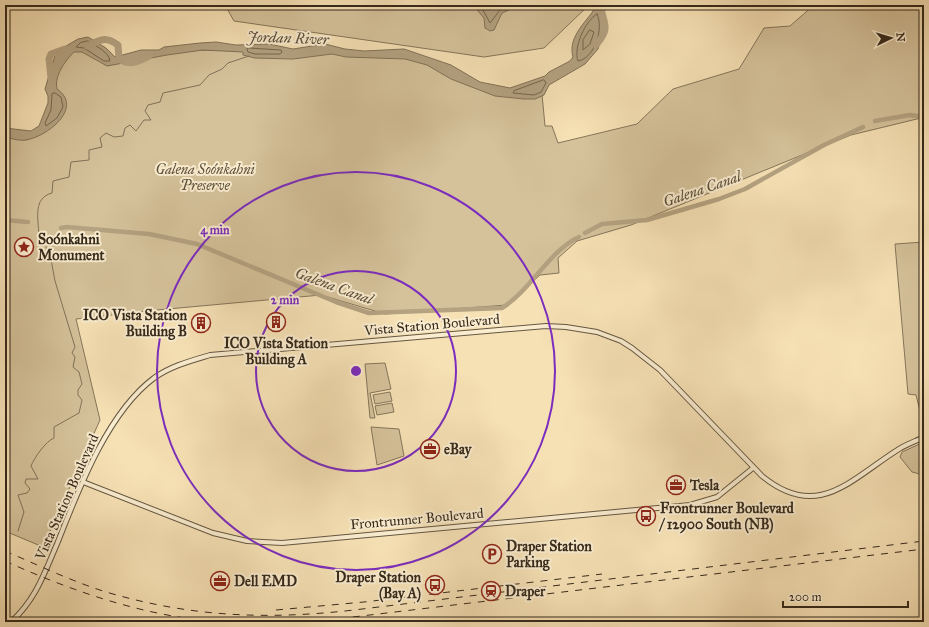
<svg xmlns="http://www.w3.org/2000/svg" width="929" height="627" font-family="'IM FELL Great Primer',serif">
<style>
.green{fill:#d5c29b;stroke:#85765b}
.water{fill:#b4a281;stroke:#817258}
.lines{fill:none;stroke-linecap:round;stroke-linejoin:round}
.shore{stroke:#74664e;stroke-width:1}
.stream{stroke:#817258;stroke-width:1}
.canal{stroke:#b4a281;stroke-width:4.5}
.river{stroke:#b4a281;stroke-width:7}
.minor-casing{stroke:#655742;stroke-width:6}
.minor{stroke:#f9eccf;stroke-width:4}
.rail{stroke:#35291b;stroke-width:1;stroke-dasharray:7 7;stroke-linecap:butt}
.ring{fill:none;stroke:#7b2cbf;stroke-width:2}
.labels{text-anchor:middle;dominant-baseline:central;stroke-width:4;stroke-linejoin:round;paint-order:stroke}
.park-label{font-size:14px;font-style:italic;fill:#5d4f3b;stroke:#f9eccf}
.poi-label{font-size:14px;font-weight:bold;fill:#35291b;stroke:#f9eccf;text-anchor:start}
.street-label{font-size:14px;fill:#35291b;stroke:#f9eccf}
.water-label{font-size:15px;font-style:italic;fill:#5b4d3a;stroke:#f9eccf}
.centre{fill:#7b2cbf;stroke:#f9eccf;stroke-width:2}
.ring-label{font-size:12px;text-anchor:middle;font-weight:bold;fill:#7b2cbf;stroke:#f9eccf;stroke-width:4;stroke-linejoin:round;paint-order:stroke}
</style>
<rect width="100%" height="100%" fill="#f6e1b5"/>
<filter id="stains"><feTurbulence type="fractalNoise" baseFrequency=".005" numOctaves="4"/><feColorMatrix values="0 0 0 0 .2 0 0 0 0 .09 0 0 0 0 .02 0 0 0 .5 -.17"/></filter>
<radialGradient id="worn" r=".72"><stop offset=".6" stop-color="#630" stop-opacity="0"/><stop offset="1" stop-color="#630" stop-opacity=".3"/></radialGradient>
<!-- green -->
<g class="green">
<polygon points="225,5 589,5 544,48 484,57 234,21"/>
<polygon points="814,5 924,5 924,119 921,118 851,135 631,225 577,241 558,258 559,273 540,275 507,305 385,314 321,295 157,310 76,319 100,420 43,547 5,531 5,134 16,138 48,129 53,80 69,52 83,48 126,64 145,57 189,50 326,52 410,58 507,96 542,94 545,126 552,126 558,143 637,124 673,89 739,69 764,28 790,26"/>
<polygon points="924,242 924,427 916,395 908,394 895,244"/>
<polygon points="385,363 391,389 370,393 375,418 370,418 365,364"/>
<polygon points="390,392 392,401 375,404 373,395"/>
<polygon points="392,403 394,412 377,415 375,406"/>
<polygon points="371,427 399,429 404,456 377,465"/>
<polygon points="924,442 924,485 920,474 912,472 900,457 902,452"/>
</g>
<!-- water -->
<g class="water">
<polygon points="473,5 520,5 502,13 494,30 490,31 485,28 484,18"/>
<path d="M597 5H607L603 15 604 29 598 49 585 64 549 85 544 95 535 99H524L495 96 451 79 427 65 405 59 346 57 332 54 293 59 255 58 243 55V52L203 50 167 55 107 66 82 52H74C65 61 54 76 57 89 83 107 50 134 30 139 22 142 13 139 5 137V128L31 131 39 126 48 103V96L45 89 56 52 78 39 88 37 106 48 115 57 141 50H159L164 47 200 43 216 42 236 45 269 44 293 49 325 44 345 49 364 51 404 49 451 65 480 82 510 88 545 76 549 72 570 61 573 57C567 36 588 21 597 5Z"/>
</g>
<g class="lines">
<!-- shore -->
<g class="shore">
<polyline points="477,5 483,10 490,23 500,10 512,5"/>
<path d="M597 14C604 28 595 58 578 61 573 48 585 21 597 14Z"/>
<polygon points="590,30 594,32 590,44 583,50 583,40"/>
<path d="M88 41C96 46 109 52 110 61H104L84 48 76 47 80 43Z"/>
<polygon points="249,48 281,50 282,52 280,54 255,54 248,52 247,49"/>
<polygon points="544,80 546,83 541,92 534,95 513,93 514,91"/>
<polygon points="55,93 61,97 63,107 57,118 46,126 45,123 51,110 52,94"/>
</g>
<!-- stream -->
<g class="stream">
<path d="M39 235C38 218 33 198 52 193L53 181 69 177 71 162 89 160V150L102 147 100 138 106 133 114 137 123 136 125 128 130 125 136 131 144 120H151L145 111 148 105 160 102 163 93 200 85 209 75 222 69 228 63 249 56"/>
<path d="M18 531 24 512 18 495 27 493 30 489 25 483 26 479H38L31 466C34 458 46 441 54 438V427L79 413 82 400 78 395V390L82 384 79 372 73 367 75 357 72 353 75 347 55 281 50 254 46 247"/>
<polyline points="5,594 10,605"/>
</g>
<!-- canal -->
<g class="canal">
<polyline points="875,121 910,115 924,117"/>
<polyline points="5,220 28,222"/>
<path d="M61 228 67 227 149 234 197 244 336 302 369 313 502 308C530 291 550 250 579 237"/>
<polyline points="585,233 602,224 647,220 719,199 745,189 824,145 863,127"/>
</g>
<!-- river -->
<g class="river">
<path d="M596 45C611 27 604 25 600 5"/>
<path d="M87 46C100 41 104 35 118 45L119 59C130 66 138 62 149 56"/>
<polyline points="51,78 49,59 51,54 65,49"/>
</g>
<defs>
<g id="minor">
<polyline points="83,482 213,533 247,541 282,543 690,505 717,497 753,468"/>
<path d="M11 622C36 599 44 574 57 544 78 491 107 413 154 378 171 366 190 361 210 355L546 326 566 327 597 332 621 341 632 348 660 370 762 476C818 522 851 479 899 449 907 444 916 441 924 437"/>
</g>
</defs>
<!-- minor casing -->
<use href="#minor" class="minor-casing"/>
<!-- minor -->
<use href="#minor" class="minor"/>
<!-- rail -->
<g class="rail">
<path d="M5 551C38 565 71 581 106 592 191 617 267 620 354 610L924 541"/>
<path d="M5 561C74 592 144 616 219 622"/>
<polyline points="276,610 364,602 602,574"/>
<polyline points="311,622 924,549"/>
</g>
</g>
<!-- distance rings -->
<g class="ring">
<circle cx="356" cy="371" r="100"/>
<circle cx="356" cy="371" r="199"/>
</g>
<!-- icons -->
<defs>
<symbol id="sight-ring" viewBox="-11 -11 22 22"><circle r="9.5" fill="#f9eccf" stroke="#8f2418" stroke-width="1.5"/><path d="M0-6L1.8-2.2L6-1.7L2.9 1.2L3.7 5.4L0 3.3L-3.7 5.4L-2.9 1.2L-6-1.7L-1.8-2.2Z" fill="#8f2418"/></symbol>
<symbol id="building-ring" viewBox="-11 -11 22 22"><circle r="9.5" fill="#f9eccf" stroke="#8f2418" stroke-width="1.5"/><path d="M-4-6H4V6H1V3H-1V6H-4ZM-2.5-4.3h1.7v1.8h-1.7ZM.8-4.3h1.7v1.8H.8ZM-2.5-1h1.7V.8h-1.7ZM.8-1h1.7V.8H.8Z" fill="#8f2418"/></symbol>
<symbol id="office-ring" viewBox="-11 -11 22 22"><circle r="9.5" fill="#f9eccf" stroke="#8f2418" stroke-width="1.5"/><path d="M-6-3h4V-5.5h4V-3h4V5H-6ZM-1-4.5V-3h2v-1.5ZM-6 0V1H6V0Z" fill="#8f2418"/></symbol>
<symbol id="bus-ring" viewBox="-11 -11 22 22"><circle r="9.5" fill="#f9eccf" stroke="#8f2418" stroke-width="1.5"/><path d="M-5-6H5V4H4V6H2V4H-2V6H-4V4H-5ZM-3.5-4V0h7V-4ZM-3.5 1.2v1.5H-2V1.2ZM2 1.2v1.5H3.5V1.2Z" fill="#8f2418"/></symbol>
<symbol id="parking-ring" viewBox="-11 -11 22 22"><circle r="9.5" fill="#f9eccf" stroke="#8f2418" stroke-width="1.5"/><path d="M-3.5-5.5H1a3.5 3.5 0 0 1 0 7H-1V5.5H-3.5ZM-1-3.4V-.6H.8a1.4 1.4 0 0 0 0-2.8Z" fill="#8f2418"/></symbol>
<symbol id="station-ring" viewBox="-11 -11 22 22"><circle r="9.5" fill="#f9eccf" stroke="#8f2418" stroke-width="1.5"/><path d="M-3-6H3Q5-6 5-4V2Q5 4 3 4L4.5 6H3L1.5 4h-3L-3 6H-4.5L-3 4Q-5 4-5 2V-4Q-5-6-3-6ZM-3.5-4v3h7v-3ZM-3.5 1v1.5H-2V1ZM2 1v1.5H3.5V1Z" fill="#8f2418"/></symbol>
</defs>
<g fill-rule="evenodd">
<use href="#sight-ring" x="13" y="236" width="22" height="22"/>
<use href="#building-ring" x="265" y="311" width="22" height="22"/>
<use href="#building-ring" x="190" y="312" width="22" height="22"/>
<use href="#office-ring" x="419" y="438" width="22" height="22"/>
<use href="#office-ring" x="665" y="474" width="22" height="22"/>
<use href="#bus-ring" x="635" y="505" width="22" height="22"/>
<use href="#parking-ring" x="481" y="543" width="22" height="22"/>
<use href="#office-ring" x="209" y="570" width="22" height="22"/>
<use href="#bus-ring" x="424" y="574" width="22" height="22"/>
<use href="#station-ring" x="480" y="580" width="22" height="22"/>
</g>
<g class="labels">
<!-- park labels -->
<g class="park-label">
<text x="205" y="169">Galena Soónkahni<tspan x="205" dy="16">Preserve</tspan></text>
</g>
<!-- poi labels -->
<g class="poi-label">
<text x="38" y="239">Soónkahni<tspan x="38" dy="16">Monument</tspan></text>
<text x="187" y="315" text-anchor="end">ICO Vista Station<tspan x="187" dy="16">Building B</tspan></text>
<text x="276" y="343" text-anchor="middle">ICO Vista Station<tspan x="276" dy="16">Building A</tspan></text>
<text x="444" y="449">eBay</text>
<text x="690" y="485">Tesla</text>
<text x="660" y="508">Frontrunner Boulevard<tspan x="660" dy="16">/ 12900 South (NB)</tspan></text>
<text x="506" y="546">Draper Station<tspan x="506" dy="16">Parking</tspan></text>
<text x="421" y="577" text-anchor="end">Draper Station<tspan x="421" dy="16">(Bay A)</tspan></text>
<text x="234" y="581">Dell EMD</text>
<text x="505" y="591">Draper</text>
</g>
<!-- street labels -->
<g class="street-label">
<text transform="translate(432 325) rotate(-5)">Vista Station Boulevard</text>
<text transform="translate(67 497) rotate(-66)">Vista Station Boulevard</text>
<text transform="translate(417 519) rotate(-5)">Frontrunner Boulevard</text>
</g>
<!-- water labels -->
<g class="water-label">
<text transform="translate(288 38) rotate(2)">Jordan River</text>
<text transform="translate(702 189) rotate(-19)">Galena Canal</text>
<text transform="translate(334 286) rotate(20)">Galena Canal</text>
</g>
</g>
<circle cx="356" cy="371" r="6" class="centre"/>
<g class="ring-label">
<text x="215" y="234">4 min</text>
<text x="285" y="304">2 min</text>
</g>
<!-- margin -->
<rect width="929" height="627" fill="none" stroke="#f6e1b5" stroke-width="20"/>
<rect x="6" y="6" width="917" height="615" fill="none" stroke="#35291b" stroke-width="2"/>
<rect x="10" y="10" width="909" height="607" fill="none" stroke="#35291b"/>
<!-- north arrow -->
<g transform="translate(891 38) rotate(85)" stroke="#f9eccf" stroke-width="3" paint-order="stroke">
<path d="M0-3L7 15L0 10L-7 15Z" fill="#35291b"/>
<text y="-6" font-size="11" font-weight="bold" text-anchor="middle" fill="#35291b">N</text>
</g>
<!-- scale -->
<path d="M783 601v6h125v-6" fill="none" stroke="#35291b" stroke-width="2"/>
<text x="789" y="601" font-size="12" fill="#35291b" stroke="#f9eccf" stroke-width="3" paint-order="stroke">200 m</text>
<rect width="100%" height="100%" filter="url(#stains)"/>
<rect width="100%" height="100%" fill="url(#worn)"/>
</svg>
